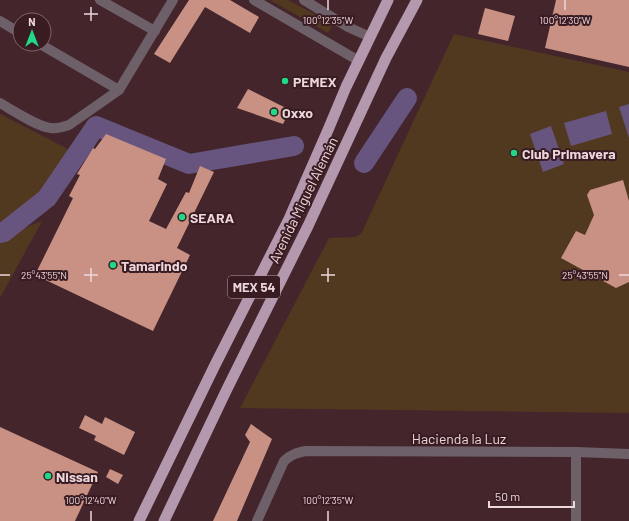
<svg xmlns="http://www.w3.org/2000/svg" width="629" height="521" font-family="Barlow,sans-serif">
<style>
.green{fill:#51391f}
.water{fill:#67557f}
.lines{fill:none;stroke-linecap:round;stroke-linejoin:round}
.river{stroke:#67557f;stroke-width:20}
.building{fill:#c89183}
.minor{stroke:#6d6069;stroke-width:10}
.tertiary{stroke:#6d6069;stroke-width:10}
.trunk{stroke:#b498ae;stroke-width:11}
.ticks{fill:none;stroke:#ecd7db;stroke-width:1.5}
.poi-dot{fill:#20d887;stroke:#391b22;stroke-width:1.5}
.labels{text-anchor:middle;dominant-baseline:central;stroke-width:4;stroke-linejoin:round;paint-order:stroke}
.shield{fill:#391b22;stroke:#b69fa4;stroke-width:1}
.shield-label{font-size:13px;font-weight:bold;fill:#ecd7db}
.poi-label{font-size:14px;font-weight:bold;fill:#ecd7db;stroke:#391b22;text-anchor:start}
.street-label{font-size:14px;fill:#ecd7db;stroke:#391b22}
.ticks-label{font-size:10px;text-anchor:middle;fill:#ecd7db;stroke:#391b22;stroke-width:4;stroke-linejoin:round;paint-order:stroke}
</style>
<rect width="100%" height="100%" fill="#44252c"/>
<!-- green -->
<g class="green">
<polygon points="270,0 288,0 333,24 328,33"/>
<polygon points="454,34 629,72 629,413 240,408 329,238 355,237 361,234"/>
<polygon points="0,114 70,150 46,189 14,216 0,226"/>
<polygon points="42,221 0,298 0,238"/>
</g>
<!-- water -->
<g class="water">
<polygon points="629,104 629,138 619,107"/>
<polygon points="606,111 612,134 571,146 564,123"/>
<polygon points="551,126 564,164 543,172 530,134"/>
</g>
<g class="lines">
<!-- river -->
<g class="river">
<polyline points="364,163 407,98"/>
<polyline points="0,233 4,232 47,198 96,126 189,164 294,146"/>
</g>
</g>
<!-- building -->
<g class="building">
<polygon points="189,0 230,0 259,17 250,33 205,7 170,63 154,54"/>
<polygon points="556,0 629,0 629,67 545,48"/>
<polygon points="485,8 515,16 508,41 478,34"/>
<polygon points="248,89 284,107 287,116 283,124 237,108"/>
<polygon points="106,134 166,159 158,179 167,184 149,221 166,229 186,192 189,193 200,166 214,172 177,248 190,255 153,331 35,275 73,198 69,196 80,175 77,174 93,148 95,149"/>
<polygon points="623,180 629,201 629,282 616,288 561,258 576,231 585,235 594,215 587,195 590,190"/>
<polygon points="85,415 102,424 105,417 135,432 124,455 94,440 96,436 79,428"/>
<polygon points="251,424 272,439 237,521 213,521 250,442 245,435"/>
<polygon points="0,427 98,472 75,521 0,521"/>
<polygon points="110,469 123,475 118,484 106,477"/>
</g>
<g class="lines">
<!-- minor -->
<g class="minor">
<polyline points="100,0 155,31"/>
<polyline points="0,21 20,33"/>
<polyline points="40,44 119,90"/>
<path d="M0 103C12 110 38 127 51 128 57 129 63 127 69 125L119 90 173 0"/>
<path d="M257 521 284 461C292 454 296 453 306 451L576 452 629 454"/>
<polyline points="576,521 576,452"/>
</g>
<!-- tertiary -->
<g class="tertiary">
<polyline points="254,0 359,61"/>
<polyline points="304,0 348,27 370,37"/>
</g>
<!-- trunk -->
<g class="trunk">
<polyline points="139,521 215,365 289,219 328,130 346,87 388,0"/>
<polyline points="164,521 227,389 308,226 386,58 417,0"/>
</g>
</g>
<!-- ticks -->
<path class="ticks" d="M328 0V10M565 0V10M91 7V21M84 14H98M91 268V282M328 268V282M0 275H10M84 275H98M321 275H335M619 275H629M91 511V521M328 511V521"/>
<!-- markers -->
<g class="poi-dot">
<circle cx="285" cy="81" r="4"/>
<circle cx="274" cy="112" r="4"/>
<circle cx="514" cy="153" r="4"/>
<circle cx="182" cy="217" r="4"/>
<circle cx="113" cy="265" r="4"/>
<circle cx="48" cy="476" r="4"/>
</g>
<g class="labels">
<!-- shield labels -->
<rect class="shield" x="228" y="276" width="52" height="22" rx="3"/>
<g class="shield-label">
<text x="254" y="287">MEX 54</text>
</g>
<!-- poi labels -->
<g class="poi-label">
<text x="293" y="81">PEMEX</text>
<text x="282" y="112">Oxxo</text>
<text x="522" y="153">Club Primavera</text>
<text x="190" y="217">SEARA</text>
<text x="121" y="265">Tamarindo</text>
<text x="56" y="476">Nissan</text>
</g>
<!-- street labels -->
<g class="street-label">
<text transform="translate(303 200) rotate(-64)">Avenida Miguel Alemán</text>
<text x="459" y="438">Hacienda la Luz</text>
</g>
</g>
<g class="ticks-label">
<text x="328" y="24">100°12'35"W</text>
<text x="565" y="24">100°12'30"W</text>
<text x="44" y="279">25°43'55"N</text>
<text x="585" y="279">25°43'55"N</text>
<text x="91" y="504">100°12'40"W</text>
<text x="328" y="504">100°12'35"W</text>
</g>
<!-- north arrow -->
<g transform="translate(32 32)"><circle r="19" fill="#391b22" stroke="#81666c"/>
<path d="M0-3L7 15L0 10L-7 15Z" fill="#20d887"/>
<text y="-6" font-size="11" font-weight="bold" text-anchor="middle" fill="#ecd7db">N</text>
</g>
<!-- scale -->
<path d="M489 501v6h85v-6" fill="none" stroke="#ecd7db" stroke-width="2"/>
<text x="495" y="501" font-size="12" fill="#ecd7db" stroke="#391b22" stroke-width="3" paint-order="stroke">50 m</text>
</svg>
